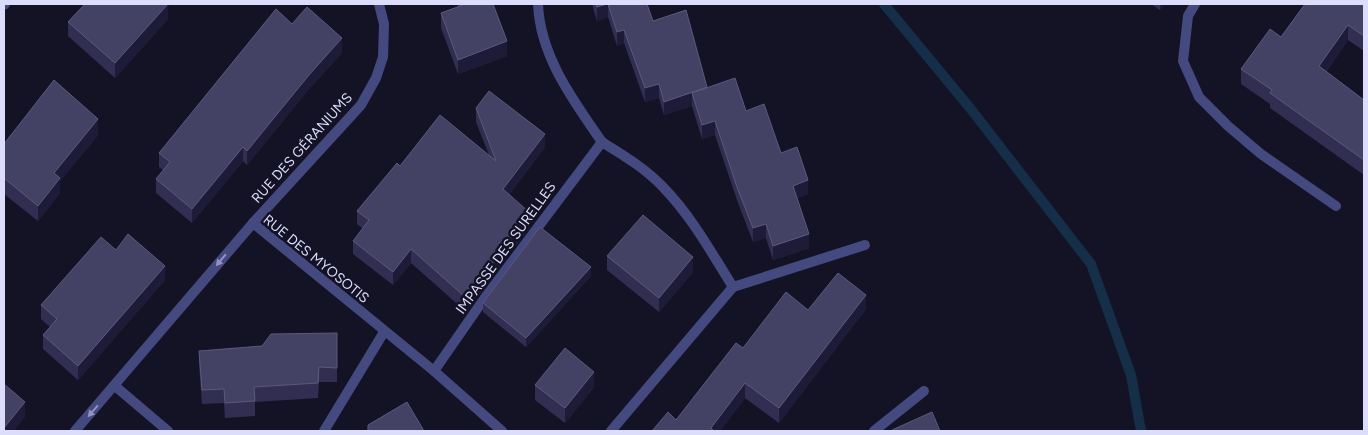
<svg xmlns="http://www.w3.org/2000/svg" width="1368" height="435" font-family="Figtree,sans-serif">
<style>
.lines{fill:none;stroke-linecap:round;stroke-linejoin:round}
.stream{stroke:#152f48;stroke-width:10}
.lane{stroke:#44497f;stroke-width:10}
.street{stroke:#44497f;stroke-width:10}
.wall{fill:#312e52}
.shaded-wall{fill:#1e1b39}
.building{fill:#434164;stroke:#5b597c}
.oneway{fill:#9093bd}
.labels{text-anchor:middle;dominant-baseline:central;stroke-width:5;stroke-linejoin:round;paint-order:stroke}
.street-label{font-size:14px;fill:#dcddfb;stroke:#141326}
</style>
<rect width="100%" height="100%" fill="#141326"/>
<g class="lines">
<!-- stream -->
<polyline class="stream" points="884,4 970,108 1091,264 1131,375 1141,431"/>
<!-- lane -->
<polyline class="lane" points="611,431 733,287"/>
<!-- street -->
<g class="street">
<polyline points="1195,4 1188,16 1183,61 1199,97 1228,126 1261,154 1336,206"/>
<polyline points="4,5 5,4"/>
<path d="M602 142C623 155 645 168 663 187 692 217 711 252 733 287L865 245"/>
<polyline points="253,223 434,371 502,431"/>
<path d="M434 371 484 299 602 142C573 100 540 56 538 4"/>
<polyline points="115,386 168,431"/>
<polyline points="75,431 253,223 361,105 376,78 383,57 384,24 379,4"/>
<polyline points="324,431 384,332"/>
<polyline points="874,431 924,391"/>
</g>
</g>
<!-- wall -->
<g class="wall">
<polygon points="85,4 170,4 168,6 168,19 115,78 68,36 68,22"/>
<polygon points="457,4 493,4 507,56 458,74 441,28 441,13 458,7"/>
<polygon points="592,4 647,4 653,21 707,88 746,111 781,153 808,194 797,198 809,248 773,260 766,238 753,242 738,203 715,135 702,139 692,106 664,115 659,98 645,102 624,43 617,46 608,17 597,21"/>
<polygon points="1151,4 1164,4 1160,10"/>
<polygon points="1302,4 1364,4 1364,51 1348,40 1326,72 1364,100 1364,175 1270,108 1270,104 1241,84 1241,69 1281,37 1304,5"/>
<polygon points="292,24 342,53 309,89 247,165 243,161 192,223 156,193 156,179 163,170 159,167 159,153"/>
<polygon points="476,108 545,147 509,195 530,227 472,304 470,302 464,310 411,263 393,285 353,254 353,241 363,229 357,224 357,211 400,166 489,155 476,122"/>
<polygon points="98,135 60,181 60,193 38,221 4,194 4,144"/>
<polygon points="116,250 165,280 78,380 43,349 43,335 50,327 41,319 41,305"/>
<polygon points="607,256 693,272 659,312 607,270"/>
<polygon points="591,276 526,347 483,312 483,303"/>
<polygon points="866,309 779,423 745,398 720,431 652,431 676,420 743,348 808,310"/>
<polygon points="337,333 337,382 319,382 318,398 255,402 255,416 225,418 224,403 202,404 199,365 199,351 262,346"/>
<polygon points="535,385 594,387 565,423 535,400"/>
</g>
<!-- shaded-wall -->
<g class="shaded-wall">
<polygon points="162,4 170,4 168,6 168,19 115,78 115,63"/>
<polygon points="608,4 608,17 597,21 597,7"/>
<polygon points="1160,4 1164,4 1160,10"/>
<polygon points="1348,25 1348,40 1319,81 1319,66"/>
<polygon points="624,30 624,43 617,46 617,32"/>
<polygon points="342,38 342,53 309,89 247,165 247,151 309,75"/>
<polygon points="507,41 507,56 458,74 458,60"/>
<polygon points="659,84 659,98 645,102 645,88"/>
<polygon points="692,93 692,106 664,115 664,102"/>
<polygon points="98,119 98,135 60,181 60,193 38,221 38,206 54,173"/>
<polygon points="715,121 715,135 702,139 702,125"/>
<polygon points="545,134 545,147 503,203 503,189"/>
<polygon points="243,147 243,161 192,223 192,209"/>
<polygon points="808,180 808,194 793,200 793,186"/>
<polygon points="530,213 530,227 472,304 472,290"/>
<polygon points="766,224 766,238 753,242 753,228"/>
<polygon points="809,234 809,248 773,260 773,246"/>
<polygon points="411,249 411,263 393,285 393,272"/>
<polygon points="693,257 693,272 659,312 659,298"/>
<polygon points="165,266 165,280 78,380 78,366"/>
<polygon points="591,267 591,276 526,347 526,338"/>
<polygon points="470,289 470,302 464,310 464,296"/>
<polygon points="866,295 866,309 779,423 779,408"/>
<polygon points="594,372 594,387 565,423 565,408"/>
<polygon points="745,383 745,398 720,431 711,431 711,428"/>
<polygon points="25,402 25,417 14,431 4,431 4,428"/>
</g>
<!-- building -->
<g class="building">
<polygon points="85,4 168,4 115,63 68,22"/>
<polygon points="462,4 493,4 507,41 458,60 441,13 463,5"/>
<polygon points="596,4 607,4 597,7"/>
<polygon points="608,4 647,4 653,21 686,10 707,87 664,102 659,84 645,88 624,30 617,32"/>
<polygon points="1305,4 1364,4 1364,36 1348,25 1319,66 1364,100 1364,160 1270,93 1272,90 1241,69 1270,29 1281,37"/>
<polygon points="307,7 342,38 309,75 247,151 243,147 192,209 156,179 170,162 159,153 276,9 292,24"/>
<polygon points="735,78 746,111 764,104 781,153 797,147 808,180 793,186 809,234 773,246 766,224 753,228 738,190 715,121 702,125 692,93"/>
<polygon points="54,80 98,119 54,173 60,178 38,206 4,178 4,144"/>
<polygon points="489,91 545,134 503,189 530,213 472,290 470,289 464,296 411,249 393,272 353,241 369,220 357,211 397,163 400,166 440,115 496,161 476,108"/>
<polygon points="643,215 693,257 659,298 607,256"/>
<polygon points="540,227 591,267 526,338 483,303"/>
<polygon points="128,234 165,266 78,366 43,335 57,319 41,305 101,237 116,250"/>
<polygon points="838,273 866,295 779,408 745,383 711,428 714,431 652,431 668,412 676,420 736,343 743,348 786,292 808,310"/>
<polygon points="337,333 337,368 319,367 318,383 254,387 255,401 225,403 224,389 202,390 199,351 262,346 271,334"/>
<polygon points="565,348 594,372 565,408 535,385"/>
<polygon points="4,384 25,402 4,428"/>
<polygon points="407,402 424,431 368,431 368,425"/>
<polygon points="932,412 940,431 893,431 892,430"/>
</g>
<!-- one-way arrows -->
<defs><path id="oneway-solid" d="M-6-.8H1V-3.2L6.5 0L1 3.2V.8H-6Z" transform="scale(1.25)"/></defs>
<g class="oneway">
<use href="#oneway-solid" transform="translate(221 260) rotate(130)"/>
<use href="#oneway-solid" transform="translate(93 411) rotate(131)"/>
</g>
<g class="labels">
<!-- street labels -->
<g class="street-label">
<text transform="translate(302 148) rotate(-48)">RUE DES GÉRANIUMS</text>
<text transform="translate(506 248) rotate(-54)">IMPASSE DES SURELLES</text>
<text transform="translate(316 259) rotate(39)">RUE DES MYOSOTIS</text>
</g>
</g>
<!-- border -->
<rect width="1368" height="435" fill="none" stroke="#dcddfb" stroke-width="10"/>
</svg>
